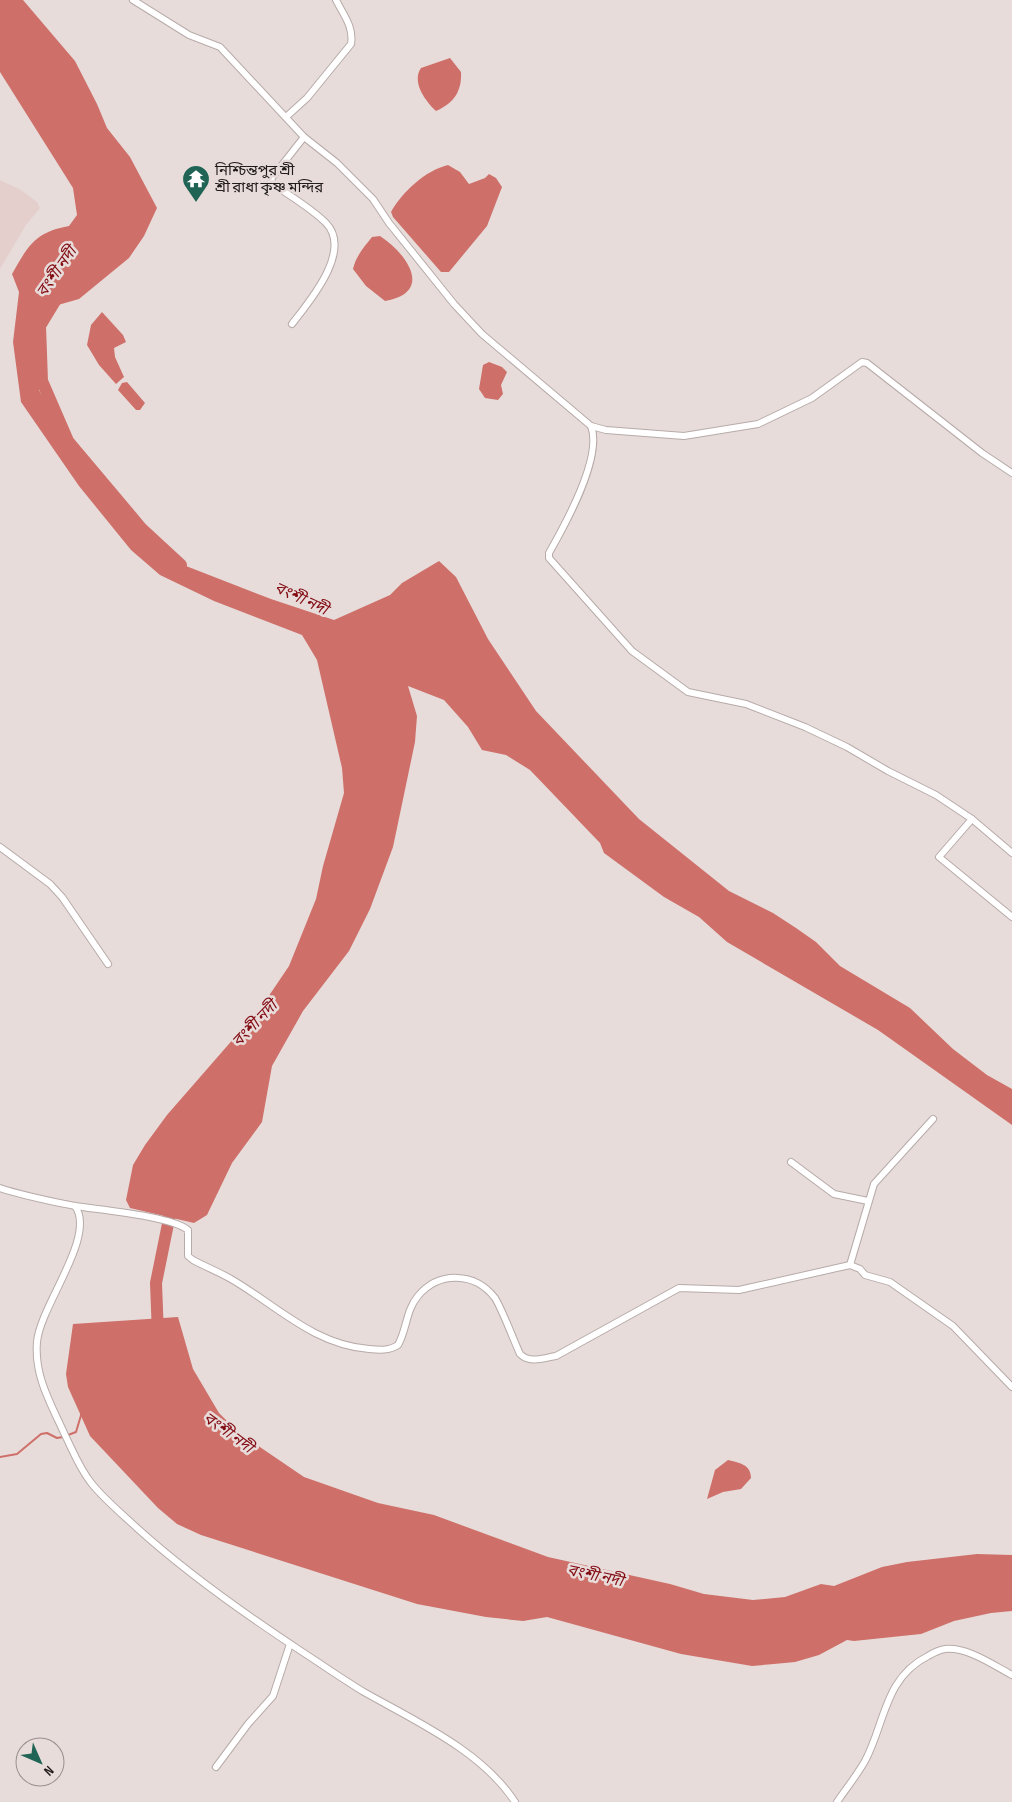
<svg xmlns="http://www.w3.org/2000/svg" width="1012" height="1802" font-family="'Sofia Sans Condensed','Noto Sans Bengali',sans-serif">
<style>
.built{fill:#e4cfcc}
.water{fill:#ce7069}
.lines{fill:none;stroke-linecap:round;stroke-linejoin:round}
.stream{stroke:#ce7069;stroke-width:2}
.river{stroke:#ce7069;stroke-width:12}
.street-casing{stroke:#b7aba9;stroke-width:8}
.street{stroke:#fff;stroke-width:6}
.labels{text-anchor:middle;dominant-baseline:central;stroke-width:5;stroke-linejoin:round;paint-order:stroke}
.poi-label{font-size:15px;fill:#201b1b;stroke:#e8dcda;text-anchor:start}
.water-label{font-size:16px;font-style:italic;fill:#830c14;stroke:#e8dcda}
</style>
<rect width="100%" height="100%" fill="#e8dcda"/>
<!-- built -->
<polygon class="built" points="0,180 21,190 37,202 40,208 26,225 0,269"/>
<!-- water -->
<g class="water">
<path d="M0 0H23L75 61 97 104 107 128 130 157 157 208 144 236 129 258 79 299 51 307 39 343V390L71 447 151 541 186 566 271 599 334 620 390 595 402 583 439 561 456 577 488 639 536 711 639 819 729 891 773 913 796 928 816 942 840 966 910 1008 953 1049 987 1075 1012 1089V1125L878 1030 727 942 699 917 664 897 604 853 600 843 530 770 506 755 482 750 468 727 444 700 408 686 417 716 415 742 393 847 370 909 349 951 303 1011 272 1066 262 1122 232 1163 207 1215 194 1223 130 1208 126 1200 133 1165 145 1145 167 1115 262 1006 289 966 316 899 323 866 344 793 342 768 317 660 302 635 214 601 160 575 131 550 79 486 21 402 13 342 19 292 12 274C28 246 35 232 69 226L77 215 73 188 0 72Z"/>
<path d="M450 58 461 72C462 91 454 103 436 111 426 102 411 82 421 68Z"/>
<path d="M448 165 460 172 469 184 485 178 489 174 496 178 502 187 487 226 449 272H441L393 217 391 212C402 192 426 170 448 165Z"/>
<path d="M380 236C406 253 435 292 385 301L366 286 353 269C356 256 364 247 372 237Z"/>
<polygon points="102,312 123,335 126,342 114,348 115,357 124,377 116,384 99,365 87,345 91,325"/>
<polygon points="489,362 502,367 507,372 501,385 503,394 498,400 485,398 479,389 483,365"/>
<polygon points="127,382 145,403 140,410 136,410 118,390 122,383"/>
<polygon points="178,1317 193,1369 219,1413 238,1432 304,1477 378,1503 434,1515 548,1557 670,1584 704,1594 753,1600 785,1597 821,1584 834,1586 882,1567 907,1562 977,1554 1012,1555 1012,1611 991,1613 954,1621 921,1634 854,1641 847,1640 819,1655 795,1662 774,1664 752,1666 681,1654 547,1617 523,1621 486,1617 417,1604 201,1535 177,1524 158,1508 90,1436 68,1387 66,1374 73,1324"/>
<path d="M728 1460C739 1463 751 1464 751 1478L741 1489 723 1492 707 1499 715 1470Z"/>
</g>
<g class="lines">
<!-- stream -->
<g class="stream">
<polyline points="68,1435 76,1432 82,1412"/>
<polyline points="0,1457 17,1454 41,1434 47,1433 57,1438 63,1437"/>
</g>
<!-- river -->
<g class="river">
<polyline points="60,293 40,326 42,381 68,441 142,529 181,565"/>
<polyline points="158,1335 156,1283 171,1209"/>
</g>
<defs>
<g id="street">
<path d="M133 0 189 35 220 47 304 137 337 163 373 199 389 223 454 304 482 334 591 426C603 457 565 525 549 553V558L632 651 688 692 746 704 805 727 847 747 888 771 936 795 972 819 939 857 1012 917"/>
<path d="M286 117 307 98 351 44C354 27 343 14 336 0"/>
<path d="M292 324C309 302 353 251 326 223 311 208 290 196 273 184L271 179 304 137"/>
<polyline points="591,426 606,430 684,436 758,424 812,398 862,362 867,363 982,453 1012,473"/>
<polyline points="972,819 1012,853"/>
<polyline points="0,847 50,884 62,897 108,964"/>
<polyline points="791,1162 834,1194 868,1201"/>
<path d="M0 1188C24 1196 50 1201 75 1206 100 1210 171 1216 188 1230V1256L193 1260C206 1267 219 1272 231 1279 276 1305 314 1345 369 1349 379 1350 389 1351 398 1345 407 1329 406 1310 418 1296 439 1271 475 1272 495 1298 502 1309 514 1341 520 1354 530 1364 544 1358 556 1356L679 1288 739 1290 850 1265 860 1269 865 1275 890 1282 953 1326 1012 1387"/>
<path d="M75 1206C97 1236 40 1306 37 1342 34 1376 51 1404 64 1433 73 1451 79 1468 92 1484 105 1500 122 1514 137 1528 189 1575 246 1615 304 1653 324 1666 344 1680 364 1692 415 1721 482 1751 515 1802"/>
<polyline points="850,1265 874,1184 933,1119"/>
<polyline points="216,1767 248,1724 273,1696 290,1644"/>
<path d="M837 1802C846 1789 857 1775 865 1761 885 1724 884 1678 928 1656 933 1653 939 1650 945 1649 968 1647 993 1665 1012 1675"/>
</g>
</defs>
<!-- street casing -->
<use href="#street" class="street-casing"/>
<!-- street -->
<use href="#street" class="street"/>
</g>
<!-- icons -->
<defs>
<symbol id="temple-pin" viewBox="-11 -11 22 30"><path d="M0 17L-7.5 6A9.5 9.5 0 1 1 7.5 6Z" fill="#206455" stroke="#e8dcda"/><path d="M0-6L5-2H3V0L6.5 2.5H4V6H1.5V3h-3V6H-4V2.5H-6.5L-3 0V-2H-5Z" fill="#fff"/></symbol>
</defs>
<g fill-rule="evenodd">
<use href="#temple-pin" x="180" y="163" width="32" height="43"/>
</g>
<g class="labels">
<!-- poi labels -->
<g class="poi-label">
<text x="215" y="170">নিশ্চিন্তপুর শ্রী<tspan x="215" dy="17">শ্রী রাধা কৃষ্ণ মন্দির</tspan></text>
</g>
<!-- water labels -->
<g class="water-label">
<text transform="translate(57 272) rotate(-55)">বংশী নদী</text>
<text transform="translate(301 599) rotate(25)">বংশী নদী</text>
<text transform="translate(255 1024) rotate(-46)">বংশী নদী</text>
<text transform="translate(228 1433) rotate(36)">বংশী নদী</text>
<text transform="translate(595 1576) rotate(12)">বংশী নদী</text>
</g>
</g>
<!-- north arrow -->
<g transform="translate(40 1762) rotate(135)"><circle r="24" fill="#e8dcda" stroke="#988f8e"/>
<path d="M0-4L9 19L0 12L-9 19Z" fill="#206455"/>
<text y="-8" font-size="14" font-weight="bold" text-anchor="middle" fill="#201b1b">N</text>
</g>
</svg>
